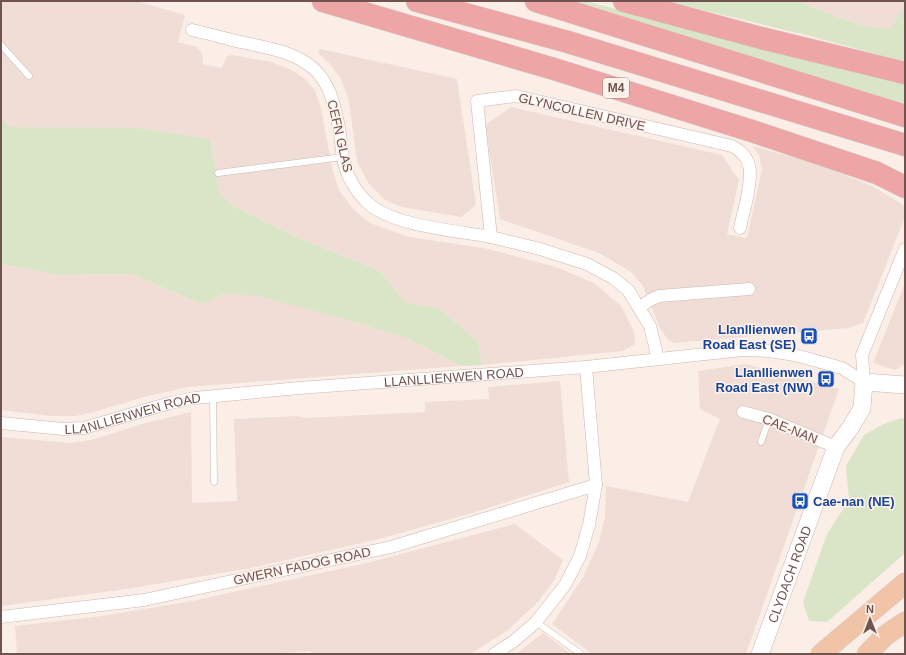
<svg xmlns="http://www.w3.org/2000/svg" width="906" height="655" font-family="Helvetica,sans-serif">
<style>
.residential{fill:#f0ded6}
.green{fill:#dae5c7}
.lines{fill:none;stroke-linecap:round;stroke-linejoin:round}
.lane-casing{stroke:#ccb6b1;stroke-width:7}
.street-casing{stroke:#ccb6b1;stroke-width:13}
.secondary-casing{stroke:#ceb5af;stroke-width:18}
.primary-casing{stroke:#d4cbca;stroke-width:21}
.highway-casing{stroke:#d4cbca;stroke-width:23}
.lane{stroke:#fff;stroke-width:6}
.street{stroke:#fff;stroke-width:12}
.secondary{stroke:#fff;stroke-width:17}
.primary{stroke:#f1c3a7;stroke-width:20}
.highway{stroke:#eda6a5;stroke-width:22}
.labels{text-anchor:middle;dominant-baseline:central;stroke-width:3;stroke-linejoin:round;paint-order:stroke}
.shield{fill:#fdf2ec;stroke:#9a827d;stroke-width:1}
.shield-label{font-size:12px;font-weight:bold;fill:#70524e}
.street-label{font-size:13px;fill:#70524e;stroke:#fdf2ec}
.transit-label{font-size:13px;font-weight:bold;fill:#164399;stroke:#fdf2ec;text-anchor:end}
</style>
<rect width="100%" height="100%" fill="#faeee7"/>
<!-- residential -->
<g class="residential">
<polygon points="1,1 136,1 185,15 178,42 197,47 202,54 203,64 222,68 226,57 231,55 272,62 291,70 304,78 315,90 321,108 333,172 340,192 355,211 370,223 409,237 484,248 556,267 594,283 621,306 634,331 635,344 623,351 482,365 478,342 439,308 406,303 380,271 301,239 235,207 220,194 210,139 138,128 10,127 1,119"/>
<polygon points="797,1 905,1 905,5 890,29 861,25"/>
<polygon points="320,49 457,79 476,205 461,217 402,207 385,200 369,184 357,162 349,101 341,79 329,63 318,53"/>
<polygon points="511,107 722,155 739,180 727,234 747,238 762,169 759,155 752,146 815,163 872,186 905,206 905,217 863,323 848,328 675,343 668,340 660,328 643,286 631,272 599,253 500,219 485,125"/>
<polygon points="1,264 60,275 132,274 202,304 223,294 258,295 341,318 409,339 461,366 188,387 144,397 98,411 76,416 51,416 1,410"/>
<polygon points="905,283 905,364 895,370 873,363"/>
<polygon points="745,364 839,389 746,654 592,654 552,624 583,577 599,542 605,517 606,486 688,502 720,419 700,409 698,371"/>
<polygon points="560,381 569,482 469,514 375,540 251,568 127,589 1,606 1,437 70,443 91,440 146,423 191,412 192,503 237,501 234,419 297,416 305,418 425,412 425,402 489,399 488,387"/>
<polygon points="515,524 563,560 555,579 538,602 507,631 470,654 311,654 311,651 272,654 17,654 15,626 102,616 192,601 367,563"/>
<polygon points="543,633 571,654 516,654"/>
</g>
<!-- green -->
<g class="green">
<polygon points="560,1 585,1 847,69 905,82 905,105"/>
<polygon points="665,1 797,1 860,25 890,29 905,5 905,62 806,35"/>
<polygon points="1,119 10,127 138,128 210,139 220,194 235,207 301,239 380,271 406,303 439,308 478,342 482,365 461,366 409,339 341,318 258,296 223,294 202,304 132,274 60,275 1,264"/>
<polygon points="901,418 905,419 905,553 827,622 809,621 803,602 827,534 849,500 846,466 864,435 882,425"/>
</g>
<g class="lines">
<defs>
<g id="lane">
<polyline points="1,45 29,76"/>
<polyline points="218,173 343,157"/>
<polyline points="213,397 214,482"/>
<polyline points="761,442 769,419"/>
<polyline points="536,622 581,654"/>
</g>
<g id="street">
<path d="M192 30C210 34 227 39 245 43 269 48 296 52 315 70 331 85 334 106 339 127 342 143 341 160 348 175 353 186 360 196 369 204 394 226 458 231 491 237"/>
<polyline points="639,308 650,300 659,296 749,289"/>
<path d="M658 359 650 326 628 290 613 278 587 264 540 249 491 237 477 101 516 96 732 146C755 158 751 176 747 198 745 208 742 218 740 228"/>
<polyline points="864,382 862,355 905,249"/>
<polyline points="743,412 769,419 836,447"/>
<path id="s1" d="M1 423 63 429 84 428 170 403 195 398 299 388 586 367 742 350 769 351 795 355 842 368 864 382"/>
<polyline points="1,617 144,600 391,547 596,485"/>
<polyline points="494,654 514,641 536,622 565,585 580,556 589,525 596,485 586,367"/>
</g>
<g id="secondary">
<path id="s2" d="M760 654 836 447 851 427 862 408 864 382 905 385"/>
</g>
<g id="primary">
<polyline points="821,654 905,583"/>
<polyline points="867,654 886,635 905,622"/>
</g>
<g id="highway">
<polyline points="323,1 554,69 755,132 877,173 905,187"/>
<polyline points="417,1 568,42 905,145"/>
<polyline points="536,1 905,116"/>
<polyline points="624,1 761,38 905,73"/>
</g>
</defs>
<!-- lane casing -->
<use href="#lane" class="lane-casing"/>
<!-- street casing -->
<use href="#street" class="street-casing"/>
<!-- secondary casing -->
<use href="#secondary" class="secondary-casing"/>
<!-- primary casing -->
<use href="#primary" class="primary-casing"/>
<!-- highway casing -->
<use href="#highway" class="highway-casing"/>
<!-- lane -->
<use href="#lane" class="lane"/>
<!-- street -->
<use href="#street" class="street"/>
<!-- secondary -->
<use href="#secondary" class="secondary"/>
<!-- primary -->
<use href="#primary" class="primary"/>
<!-- highway -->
<use href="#highway" class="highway"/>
</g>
<!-- icons -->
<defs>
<symbol id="bus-square" viewBox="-11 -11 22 22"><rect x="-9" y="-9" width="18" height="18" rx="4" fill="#1a4fb4" stroke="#fdf2ec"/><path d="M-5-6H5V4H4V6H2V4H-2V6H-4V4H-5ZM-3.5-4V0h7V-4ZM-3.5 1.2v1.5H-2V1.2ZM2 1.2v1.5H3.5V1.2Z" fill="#fff"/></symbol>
</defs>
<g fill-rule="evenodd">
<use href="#bus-square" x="799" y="326" width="20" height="20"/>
<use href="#bus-square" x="816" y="369" width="20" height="20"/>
<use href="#bus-square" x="790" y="491" width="20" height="20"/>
</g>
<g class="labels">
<!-- shield labels -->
<rect class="shield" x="603" y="78" width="26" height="20" rx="3"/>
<g class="shield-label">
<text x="616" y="88">M4</text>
</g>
<!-- street labels -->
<g class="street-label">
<text transform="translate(582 112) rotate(13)">GLYNCOLLEN DRIVE</text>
<text transform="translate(340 136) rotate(77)">CEFN GLAS</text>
<text stroke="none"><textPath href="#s1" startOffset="458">LLANLLIENWEN ROAD</textPath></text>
<text stroke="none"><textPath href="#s1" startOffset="134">LLANLLIENWEN ROAD</textPath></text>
<text transform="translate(790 429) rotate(22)">CAE-NAN</text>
<text transform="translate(302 566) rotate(-12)">GWERN FADOG ROAD</text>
<text stroke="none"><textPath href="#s2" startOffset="85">CLYDACH ROAD</textPath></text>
</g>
<!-- transit labels -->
<g class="transit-label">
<text x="796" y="329">Llanllienwen<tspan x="796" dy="15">Road East (SE)</tspan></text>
<text x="813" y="372">Llanllienwen<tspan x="813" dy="15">Road East (NW)</tspan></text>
<text x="813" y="501" text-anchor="start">Cae-nan (NE)</text>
</g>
</g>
<!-- border -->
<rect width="906" height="655" fill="none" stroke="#70524e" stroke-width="4"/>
<!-- north arrow -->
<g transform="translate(870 619)" stroke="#fdf2ec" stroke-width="3" paint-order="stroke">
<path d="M0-3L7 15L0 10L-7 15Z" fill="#70524e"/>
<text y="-6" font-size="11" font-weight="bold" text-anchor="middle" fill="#70524e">N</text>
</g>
</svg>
